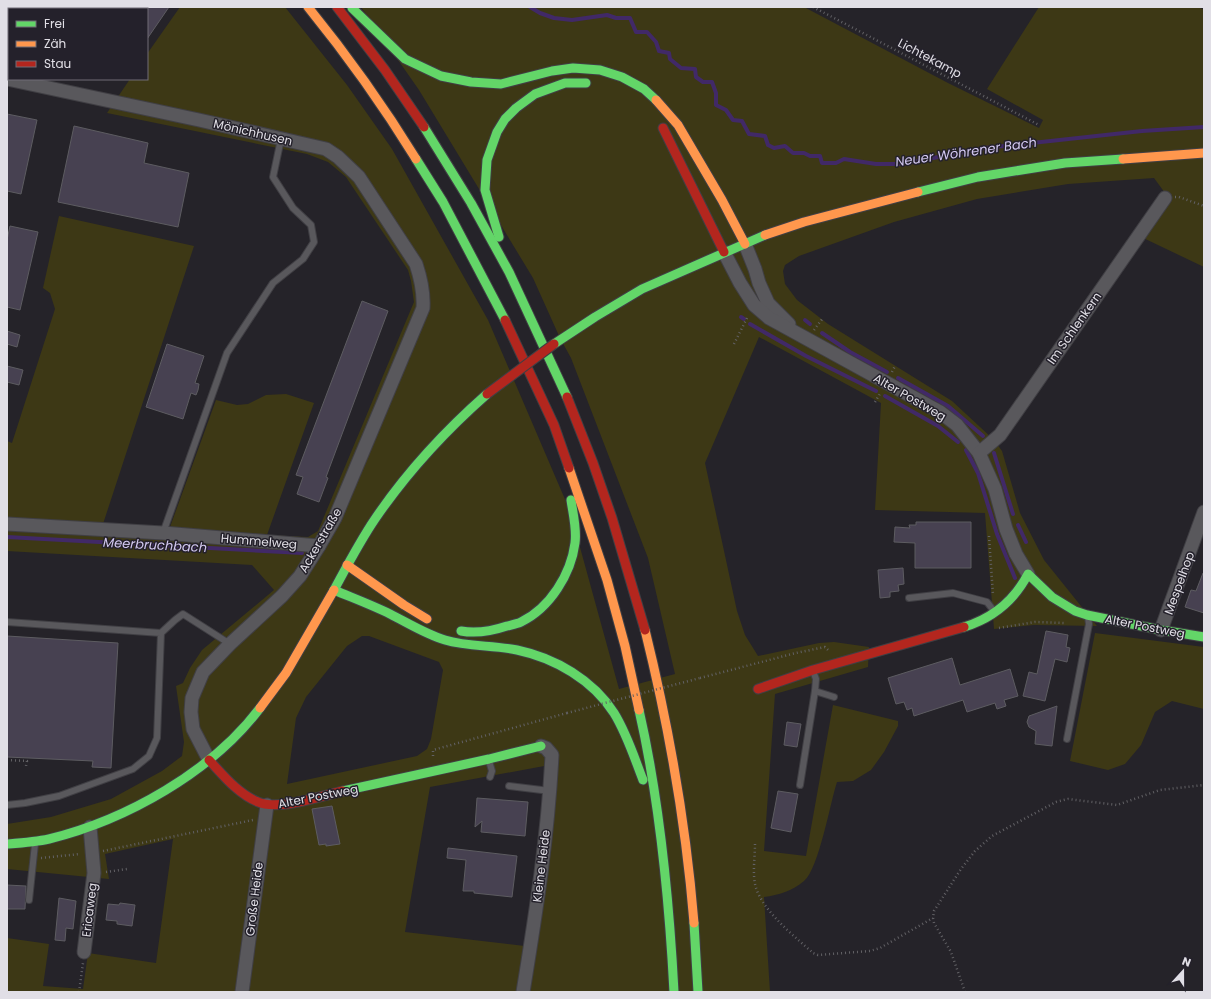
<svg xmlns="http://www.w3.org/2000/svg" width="1211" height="999" font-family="Poppins,sans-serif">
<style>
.green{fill:#3d3815;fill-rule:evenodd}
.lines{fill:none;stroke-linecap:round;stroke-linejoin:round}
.stream{stroke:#412967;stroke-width:4}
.building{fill:#474151;stroke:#5d5c61}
.lane-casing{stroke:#403f44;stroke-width:8}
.street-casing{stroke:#403f44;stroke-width:15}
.fast-casing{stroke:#403f44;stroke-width:11}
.slow-casing{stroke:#403f44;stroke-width:11}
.jam-casing{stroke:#403f44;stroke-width:11}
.path{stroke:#626165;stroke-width:2.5;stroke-dasharray:1 3;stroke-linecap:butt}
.lane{stroke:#59585c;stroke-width:6}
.street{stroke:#59585c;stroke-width:13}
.fast{stroke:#63d668;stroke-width:9}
.slow{stroke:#ff974d;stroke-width:9}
.jam{stroke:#b3261e;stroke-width:9}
.jam-bridge-casing{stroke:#403f44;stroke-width:11;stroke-linecap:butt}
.path-bridge{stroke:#626165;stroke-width:2.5;stroke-dasharray:1 3;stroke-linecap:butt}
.jam-bridge{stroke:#b3261e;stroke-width:9}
.labels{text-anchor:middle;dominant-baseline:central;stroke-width:3;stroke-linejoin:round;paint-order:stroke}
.street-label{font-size:12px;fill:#e1dfe6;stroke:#24212b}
.water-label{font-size:13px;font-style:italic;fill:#d3c8f0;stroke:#24212b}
</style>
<rect width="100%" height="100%" fill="#252329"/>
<!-- green -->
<g class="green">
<path d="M180 7H285L347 85 392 149 488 320 570 511 619 689 675 674 648 558 571 358 560 338 533 278 419 90 361 7H804L948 83 1039 128 1043 120 987 89 1039 7H1198L1204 10V267L1137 235 1165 193 1154 178 1068 184 977 199 894 222 799 256 785 265 783 271 785 284 797 300 828 324 952 401 994 440 1002 451 1020 513 1044 560 1097 626 1034 625 994 629 985 513 875 510 881 403 759 337 705 463 737 611 745 635 758 656 819 643 834 642 869 647 868 667 775 694 764 851 806 856 833 705 898 721V726L884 752 871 770 853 781 837 782C830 803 819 868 804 881 792 891 779 895 764 897L770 992H7V938L49 944 43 986 83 989 88 953 156 963 173 839 105 854 109 879 7 869V824L51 817 111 799 162 771 182 756 184 742 176 686 183 683 190 668 202 650 274 590 252 565 7 551V441L12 443 55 309 50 293 43 288 59 216 194 246 103 524 170 527 216 400 237 405 248 404 266 395 286 394 314 403 267 535 308 537 318 531 414 302 411 281 408 270 346 177 328 162 307 154 107 113 130 79H147V54ZM362 636H369L439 662 443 670 431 739 427 749 417 756 287 784 296 718 306 697 347 646ZM555 764 533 947 405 932 430 787Z"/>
<polygon points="1095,633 1204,647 1204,709 1172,701 1155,712 1141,745 1125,764 1108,770 1070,761"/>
</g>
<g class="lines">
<!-- stream -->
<g class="stream">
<polyline points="530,7 540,13 554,18 572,20 607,15 616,18 630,18 636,32 647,32 656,42 659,51 669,53 670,59 681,68 695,69 696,77 703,82 712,82 716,93 716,105 726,110 733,120 742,121 749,134 765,136 768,145 774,148 785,146 793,153 804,153 810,156 820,156 822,163 836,163 844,159 876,164 902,164 985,148 1142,131 1204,127"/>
<polyline points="741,317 744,319"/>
<polyline points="805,320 810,324"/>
<polyline points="750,324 806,356 876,391"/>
<polyline points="822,333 850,352 887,372"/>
<polyline points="898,378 948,406 983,436"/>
<polyline points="885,396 938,426 958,442"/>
<polyline points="966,450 978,473 997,534 1015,578"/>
<polyline points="994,453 1013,514"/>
<polyline points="1018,525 1026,542"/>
<polyline points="7,537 302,553"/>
</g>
</g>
<!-- building -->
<g class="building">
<polygon points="147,7 169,7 147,39"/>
<polygon points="7,114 37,120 21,194 7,191"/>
<polygon points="74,126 148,143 144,163 189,173 178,227 58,202"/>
<polygon points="10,226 38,232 20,310 7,307 7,240"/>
<polygon points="362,301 388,311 326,477 328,478 319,502 297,494 303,477 296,475"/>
<polygon points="7,331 20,335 17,347 7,344"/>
<polygon points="167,344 204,356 195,383 199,384 198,390 196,395 191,393 183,419 146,407"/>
<polygon points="7,366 23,370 19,385 7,382"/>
<polygon points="916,522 971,522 971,568 915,568 915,543 894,542 895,527 910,528 909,525 916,525"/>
<polygon points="903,568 904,584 898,585 899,591 890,592 890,597 880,598 878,570"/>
<polygon points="1203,573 1204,573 1204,613 1185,607 1191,590 1196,591"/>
<polygon points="1046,631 1068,635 1066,647 1070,648 1067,662 1055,659 1045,701 1023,696 1029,672 1037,674"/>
<polygon points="7,636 118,643 111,768 92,767 93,761 7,757"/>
<polygon points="952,658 960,685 1010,669 1018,696 1004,700 1006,706 997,709 995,703 967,712 963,700 914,716 912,708 907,710 904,702 896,704 888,678"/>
<polygon points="1057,706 1052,746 1035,744 1036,731 1029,727 1027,722 1029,716"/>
<polygon points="787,722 801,724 797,747 784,745"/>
<polygon points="778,791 798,794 791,832 771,828"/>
<polygon points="477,798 528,802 525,836 481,832 482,821 475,827"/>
<polygon points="332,806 340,844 326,846 326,844 319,845 312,809"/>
<polygon points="448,848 517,856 512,897 474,893 474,891 463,891 466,860 447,858"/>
<polygon points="7,885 26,886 25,909 7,909"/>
<polygon points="59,898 76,901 73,929 66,928 65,941 55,940"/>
<polygon points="120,903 135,905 132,926 117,924 117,921 106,920 108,904 119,905"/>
</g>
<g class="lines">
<defs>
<g id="lane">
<polyline points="163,533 227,353 273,283 303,259 314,242 311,225 293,208 273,177 281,139"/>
<polyline points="909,598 953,593 987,602 994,611"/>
<polyline points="7,622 161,633 157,738 149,756 133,769 59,796 25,803 7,805"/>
<polyline points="161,633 175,620 183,614 230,644"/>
<polyline points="815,691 834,697"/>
<polyline points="1067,739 1089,624 1088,617"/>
<polyline points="489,761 492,771 490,777"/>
<polyline points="800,785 815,691 816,679 813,671"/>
<polyline points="509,786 550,791"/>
<polyline points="29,900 35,844"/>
</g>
<g id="street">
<path d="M7 79 199 120 326 149 338 157 359 177 416 264C421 279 424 292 423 308L335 518 319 546 300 576 282 596 230 644 203 672 192 698 191 712 193 729 209 760"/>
<polyline points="745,244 755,269 759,283 768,303 789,324"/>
<polyline points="724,252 740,283 754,305 769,318 940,412 957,425 979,453 995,489 1006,529 1016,554 1028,574"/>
<polyline points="979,453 1000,435 1165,198"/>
<polyline points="7,524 163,533 319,546"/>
<polyline points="1161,630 1204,512"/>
<polyline points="84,952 94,873 90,827"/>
<polyline points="242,992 267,805"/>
<path d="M523 992C536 913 548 835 552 755L546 748 541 746"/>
</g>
<g id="fast">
<polyline points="352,8 405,59 441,76 471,82 501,84 552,71 573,68 600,70 622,77 644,89 656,100"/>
<polyline points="424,127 471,203 509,272 567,397"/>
<polyline points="416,159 443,202 505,320"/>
<polyline points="918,192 978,177 1065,163 1123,159"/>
<polyline points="499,237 485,190 487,160 497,132 505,119 516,108 535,94 565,83 586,83"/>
<polyline points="554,344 595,317 642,289 765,235"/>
<path d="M334 590C347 566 360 541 375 519 407 472 445 431 487 394"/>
<path d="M334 590C353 598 372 605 390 614 408 623 425 634 445 640 468 647 493 645 517 650 555 658 593 680 614 713 627 734 634 757 643 780"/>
<path d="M964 627C993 618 1014 601 1028 574L1052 597 1075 611 1087 615 1161 630 1204 637"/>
<path d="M461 631C477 634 492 631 507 626 511 625 517 624 521 622 550 608 571 574 575 543 577 529 573 514 571 500"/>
<path d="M639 710C660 802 669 897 674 992"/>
<polyline points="343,791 489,759 541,746"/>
<path d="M7 844C21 843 36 842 49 839 126 820 212 772 260 708"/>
<polyline points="694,923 698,992"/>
</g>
<g id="slow">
<path d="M308 7C347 55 384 107 416 159"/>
<polyline points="656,100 678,125 722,200 745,244"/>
<polyline points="1123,159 1204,153"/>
<polyline points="765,235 804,222 918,192"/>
<polyline points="569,468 607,580 625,646 639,710"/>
<polyline points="347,565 404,605 427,619"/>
<path d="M645 630C669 727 686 824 694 923"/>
<polyline points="260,708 286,673 334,590"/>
</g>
<g id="jam">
<polyline points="337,7 385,70 424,127"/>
<polyline points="663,128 724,252"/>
<polyline points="505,320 554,425 569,468"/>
<polyline points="567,397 593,463 612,518 645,630"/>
<polyline points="758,689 813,670 964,627"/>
<path d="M209 760C223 775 238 794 258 802 278 811 321 796 343 791"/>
</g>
</defs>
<!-- lane casing -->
<use href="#lane" class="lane-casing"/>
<!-- street casing -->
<use href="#street" class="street-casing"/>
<!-- fast casing -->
<use href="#fast" class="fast-casing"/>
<!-- slow casing -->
<use href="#slow" class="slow-casing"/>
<!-- jam casing -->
<use href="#jam" class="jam-casing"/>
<!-- path -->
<g class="path">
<polyline points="813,7 1039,125"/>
<polyline points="1175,197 1179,197 1204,206"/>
<polyline points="814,330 823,318"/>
<polyline points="734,344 748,316"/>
<polyline points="892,372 895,366"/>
<polyline points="875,402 881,392"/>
<polyline points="989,536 993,595"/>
<polyline points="999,628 1035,622 1066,623"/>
<polyline points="700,678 796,653 825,647 828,650"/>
<polyline points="433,756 433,750 567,713"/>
<polyline points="7,760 27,761 26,766"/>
<path d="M755 844C755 858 752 875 756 888 764 912 794 936 813 953L818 955 870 951 880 948 933 918"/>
<polyline points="103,851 253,820"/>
<polyline points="41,858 80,854"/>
<polyline points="106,872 127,869"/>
<polyline points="79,992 83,963"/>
<polyline points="965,992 951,952 934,923 933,918 934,911 961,869 975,851 992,836 1056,802 1068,799 1117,805 1160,790 1204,785"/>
</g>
<!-- lane -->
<use href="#lane" class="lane"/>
<!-- street -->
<use href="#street" class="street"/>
<!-- fast -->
<use href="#fast" class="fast"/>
<!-- slow -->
<use href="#slow" class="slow"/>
<!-- jam -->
<use href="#jam" class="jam"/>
<defs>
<polyline id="jam-bridge" points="487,394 554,344"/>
</defs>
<!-- jam-bridge casing -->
<use href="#jam-bridge" class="jam-bridge-casing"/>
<!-- path-bridge -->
<polyline class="path-bridge" points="567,713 700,678"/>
<!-- jam-bridge -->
<use href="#jam-bridge" class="jam-bridge"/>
</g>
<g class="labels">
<!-- street labels -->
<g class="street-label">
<text transform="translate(930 58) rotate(28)">Lichtekamp</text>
<text transform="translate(253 132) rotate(13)">Mönichhusen</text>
<text transform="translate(1074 328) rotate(-55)">Im Schlenkern</text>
<text transform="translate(910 397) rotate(30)">Alter Postweg</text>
<text transform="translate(320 540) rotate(-60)">Ackerstraße</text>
<text transform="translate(259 541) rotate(5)">Hummelweg</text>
<text transform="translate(1179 583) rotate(-70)">Mespelhop</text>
<text transform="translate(1145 626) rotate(11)">Alter Postweg</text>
<text transform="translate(318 796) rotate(-11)">Alter Postweg</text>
<text transform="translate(541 866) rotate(-83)">Kleine Heide</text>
<text transform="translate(254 899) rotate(-83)">Große Heide</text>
<text transform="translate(89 910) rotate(-83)">Ericaweg</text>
</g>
<!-- water labels -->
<g class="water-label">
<text transform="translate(966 152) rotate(-8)">Neuer Wöhrener Bach</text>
<text transform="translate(155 545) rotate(3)">Meerbruchbach</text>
</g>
</g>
<!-- border -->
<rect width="1211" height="999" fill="none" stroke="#e1dfe6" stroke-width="16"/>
<!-- legend -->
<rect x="8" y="8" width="140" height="72" fill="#24212b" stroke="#706d76"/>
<rect x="16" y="21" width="20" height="6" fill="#63d668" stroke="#706d76"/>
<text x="44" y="28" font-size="12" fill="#e1dfe6">Frei</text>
<rect x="16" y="41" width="20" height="6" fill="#ff974d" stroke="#706d76"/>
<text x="44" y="48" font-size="12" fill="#e1dfe6">Zäh</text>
<rect x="16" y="61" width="20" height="6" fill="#b3261e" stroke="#706d76"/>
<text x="44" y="68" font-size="12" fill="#e1dfe6">Stau</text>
<!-- north arrow -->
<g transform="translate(1183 971) rotate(21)" stroke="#24212b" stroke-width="3" paint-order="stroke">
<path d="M0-3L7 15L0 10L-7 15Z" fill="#e1dfe6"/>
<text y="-6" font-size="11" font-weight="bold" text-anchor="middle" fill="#e1dfe6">N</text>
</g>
</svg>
